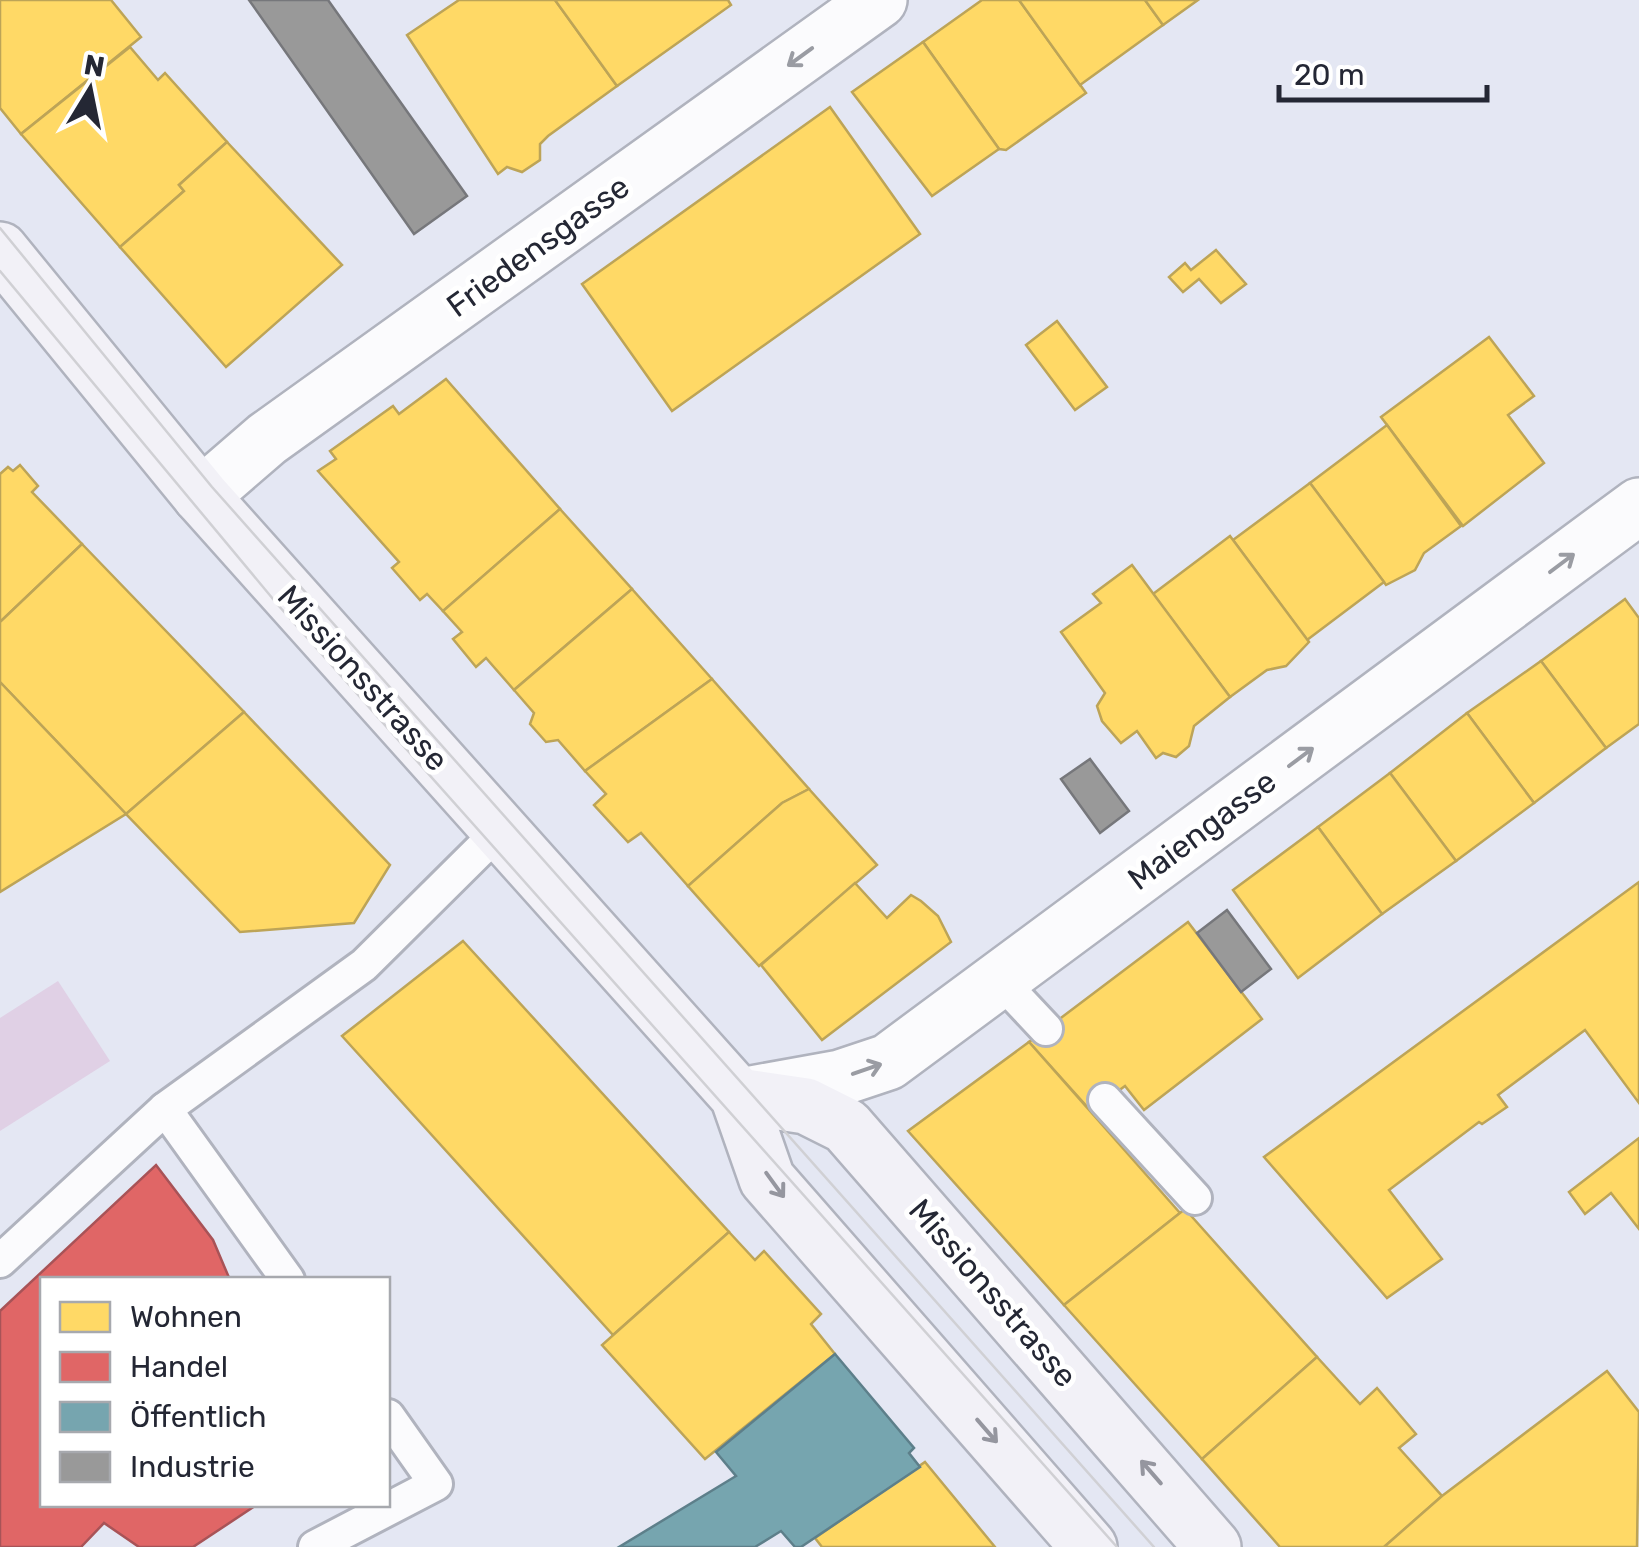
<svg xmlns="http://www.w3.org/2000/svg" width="1639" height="1547" font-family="Rubik,sans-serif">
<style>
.green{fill:#e0d0e5}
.homes{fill:#ffd966;stroke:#bda457;stroke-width:2.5}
.shops{fill:#e06666;stroke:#a85357;stroke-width:2.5}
.public{fill:#76a5af;stroke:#5d7f8a;stroke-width:2.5}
.industry{fill:#999;stroke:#76777b;stroke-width:2.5}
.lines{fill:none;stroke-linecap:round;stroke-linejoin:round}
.service-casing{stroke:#b0b3be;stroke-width:38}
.minor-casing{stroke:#b0b3be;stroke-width:60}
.secondary-casing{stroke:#b0b3be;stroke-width:60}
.service{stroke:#fbfbfd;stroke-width:32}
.minor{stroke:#fbfbfd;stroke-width:55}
.secondary{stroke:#f2f1f7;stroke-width:55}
.tram{stroke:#d0d0d4;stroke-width:2.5}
.oneway{stroke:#9a9ca3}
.oneway2{stroke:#95969f}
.labels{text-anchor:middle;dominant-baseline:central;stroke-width:10;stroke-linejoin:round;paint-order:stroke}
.street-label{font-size:32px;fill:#242734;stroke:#fff}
</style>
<rect width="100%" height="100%" fill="#e4e7f3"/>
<!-- green -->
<polygon class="green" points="58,981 110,1061 0,1131 0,1018"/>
<!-- homes -->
<g class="homes">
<polygon points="0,0 111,0 141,37 21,134 0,108"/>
<polygon points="459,0 555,0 617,86 548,136 540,144 540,160 522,172 507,167 498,174 407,35"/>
<polygon points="555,0 728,0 731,5 617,86"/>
<polygon points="982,0 1019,0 1086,93 1006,150 999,149 923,42"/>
<polygon points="1019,0 1145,0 1163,25 1080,85"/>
<polygon points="1145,0 1198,0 1163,25"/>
<polygon points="923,42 999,149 932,196 852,92"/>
<polygon points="130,47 158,80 165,73 227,142 179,185 184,191 120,247 21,134"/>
<polygon points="830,107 920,234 672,411 582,284"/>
<polygon points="227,142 342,265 226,367 120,247 184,191 179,185"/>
<polygon points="1216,250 1246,284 1221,303 1199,279 1183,292 1169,277 1185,263 1191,270"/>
<polygon points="1057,321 1107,387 1075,410 1026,345"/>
<polygon points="1489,337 1534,396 1508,415 1544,463 1463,526 1381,417"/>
<polygon points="446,379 560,509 443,611 427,594 420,600 392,568 399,562 318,471 336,459 330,451 393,406 399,414"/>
<polygon points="1387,425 1461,526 1424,553 1415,570 1386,585 1310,483"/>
<polygon points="20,465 38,486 32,492 82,544 0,622 0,474 8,467 13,471"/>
<polygon points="1310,483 1384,582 1307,640 1233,540"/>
<polygon points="560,509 632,589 514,690 486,658 476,667 453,639 462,632 443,611"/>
<polygon points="1230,536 1309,642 1286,666 1267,670 1230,697 1153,594"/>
<polygon points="82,544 244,712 126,814 0,682 0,622"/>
<polygon points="1132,565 1230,697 1194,726 1189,746 1176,757 1163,753 1156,758 1137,731 1121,743 1102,721 1097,706 1105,693 1061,632 1101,603 1093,594"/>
<polygon points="632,589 712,679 585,771 558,740 546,742 530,724 534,713 514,690"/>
<polygon points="1625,599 1639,618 1639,724 1606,748 1541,661"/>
<polygon points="1541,661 1606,748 1534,803 1467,713"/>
<polygon points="712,679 809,789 782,803 688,886 641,833 628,842 594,805 606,794 585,771"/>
<polygon points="0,682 126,814 0,892"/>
<polygon points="244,712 390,865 354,923 240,932 126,814"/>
<polygon points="1467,713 1534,803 1456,861 1390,773"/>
<polygon points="1390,773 1456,861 1382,914 1318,827"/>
<polygon points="809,789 877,865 759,966 688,886 782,803"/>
<polygon points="1318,827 1382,914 1298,978 1233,890"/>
<polygon points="1639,882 1639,1103 1585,1030 1498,1095 1507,1107 1482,1124 1479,1122 1389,1190 1442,1259 1387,1298 1264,1157"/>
<polygon points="855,883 887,918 911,895 921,901 938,916 951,942 822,1040 761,965"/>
<polygon points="1188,922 1262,1019 1144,1110 1125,1086 1091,1111 1029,1042"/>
<polygon points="463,941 729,1232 613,1335 342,1036"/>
<polygon points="1029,1042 1180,1213 1064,1305 908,1131"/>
<polygon points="1639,1138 1639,1229 1611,1193 1585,1214 1569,1192"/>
<polygon points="1185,1209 1317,1357 1202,1459 1064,1305"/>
<polygon points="729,1232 755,1260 764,1251 821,1314 811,1324 835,1354 705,1459 602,1345"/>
<polygon points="1317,1357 1360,1404 1377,1388 1416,1434 1399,1448 1442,1496 1384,1547 1280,1547 1202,1459"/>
<polygon points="1607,1371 1639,1412 1637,1547 1384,1547 1442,1496"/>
<polygon points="925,1462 995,1547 822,1547 815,1538"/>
</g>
<!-- shops -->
<polygon class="shops" points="156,1165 213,1240 230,1280 42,1280 42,1504 258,1504 193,1547 139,1547 104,1523 81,1547 0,1547 0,1311"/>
<!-- public -->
<polygon class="public" points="835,1354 914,1448 909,1453 920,1467 801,1547 795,1547 781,1531 755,1547 619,1547 736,1476 716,1452"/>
<!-- industry -->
<g class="industry">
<polygon points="249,0 328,0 467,196 414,234"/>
<polygon points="1090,759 1129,811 1100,833 1061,779"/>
<polygon points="1227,910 1271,969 1241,992 1197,933"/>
</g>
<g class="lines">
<defs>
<g id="service">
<polyline points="1000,980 1046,1029"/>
<polyline points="1105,1100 1195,1198"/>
<polyline points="0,1261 165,1109"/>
<polyline points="288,1280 165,1109 364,965 499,831"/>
<polyline points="315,1547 436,1484 388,1416"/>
</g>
<g id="minor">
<polyline points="201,496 267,439 879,0"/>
<polyline points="746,1095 840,1078 888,1062 1639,506"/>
</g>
<g id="secondary">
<polyline points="0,250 201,496 738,1096 767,1179 1089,1547"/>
<polyline points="738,1096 806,1106 846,1126 1213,1547"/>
</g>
</defs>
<!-- service casing -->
<use href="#service" class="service-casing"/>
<!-- minor casing -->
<use href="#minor" class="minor-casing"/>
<!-- secondary casing -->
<use href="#secondary" class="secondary-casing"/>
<!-- service -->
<use href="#service" class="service"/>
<!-- minor -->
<use href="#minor" class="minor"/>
<!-- secondary -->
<use href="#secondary" class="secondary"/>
<!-- tram -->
<g class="tram">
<polyline points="0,228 212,487 1154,1547"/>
<polyline points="0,271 278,605 1117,1547"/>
</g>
</g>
<!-- one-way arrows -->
<defs><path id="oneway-shaft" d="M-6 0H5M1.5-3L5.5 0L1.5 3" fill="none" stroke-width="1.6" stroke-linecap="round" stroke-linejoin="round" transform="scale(2.5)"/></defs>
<g class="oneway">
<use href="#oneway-shaft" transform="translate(800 57) rotate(144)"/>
<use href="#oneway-shaft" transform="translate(1562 563) rotate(-37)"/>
<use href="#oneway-shaft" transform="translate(1301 757) rotate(-37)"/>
<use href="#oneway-shaft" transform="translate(867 1069) rotate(-19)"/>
</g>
<g class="oneway2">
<use href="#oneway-shaft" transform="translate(775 1185) rotate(54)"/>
<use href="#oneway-shaft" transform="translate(987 1431) rotate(49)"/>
<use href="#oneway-shaft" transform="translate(1151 1472) rotate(-131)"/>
</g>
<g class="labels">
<!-- street labels -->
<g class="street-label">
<text transform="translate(538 246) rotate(-36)">Friedensgasse</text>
<text transform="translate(363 678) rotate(48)">Missionsstrasse</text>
<text transform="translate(1202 830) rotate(-37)">Maiengasse</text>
<text transform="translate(993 1293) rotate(49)">Missionsstrasse</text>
</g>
</g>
<!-- legend -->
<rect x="40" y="1277" width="350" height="230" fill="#ffffff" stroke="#a7a9ae" stroke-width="2.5"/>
<rect x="60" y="1302" width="50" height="30" fill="#ffd966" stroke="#a7a9ae" stroke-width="2.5"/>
<text x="130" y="1327" font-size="30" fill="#242734">Wohnen</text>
<rect x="60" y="1352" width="50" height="30" fill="#e06666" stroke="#a7a9ae" stroke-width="2.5"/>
<text x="130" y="1377" font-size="30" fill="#242734">Handel</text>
<rect x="60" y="1402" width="50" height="30" fill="#76a5af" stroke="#a7a9ae" stroke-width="2.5"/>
<text x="130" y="1427" font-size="30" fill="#242734">Öffentlich</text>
<rect x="60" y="1452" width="50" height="30" fill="#999999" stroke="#a7a9ae" stroke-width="2.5"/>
<text x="130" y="1477" font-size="30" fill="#242734">Industrie</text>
<!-- north arrow -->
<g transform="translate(90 90) rotate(10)" stroke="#ffffff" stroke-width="8" paint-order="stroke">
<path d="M0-8L18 38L0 25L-18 38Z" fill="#242734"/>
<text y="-15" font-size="28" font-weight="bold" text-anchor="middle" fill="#242734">N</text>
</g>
<!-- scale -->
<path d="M1279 85v15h208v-15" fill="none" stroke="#242734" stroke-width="5"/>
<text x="1294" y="85" font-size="30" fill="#242734" stroke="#ffffff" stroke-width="8" paint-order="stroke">20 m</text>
</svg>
